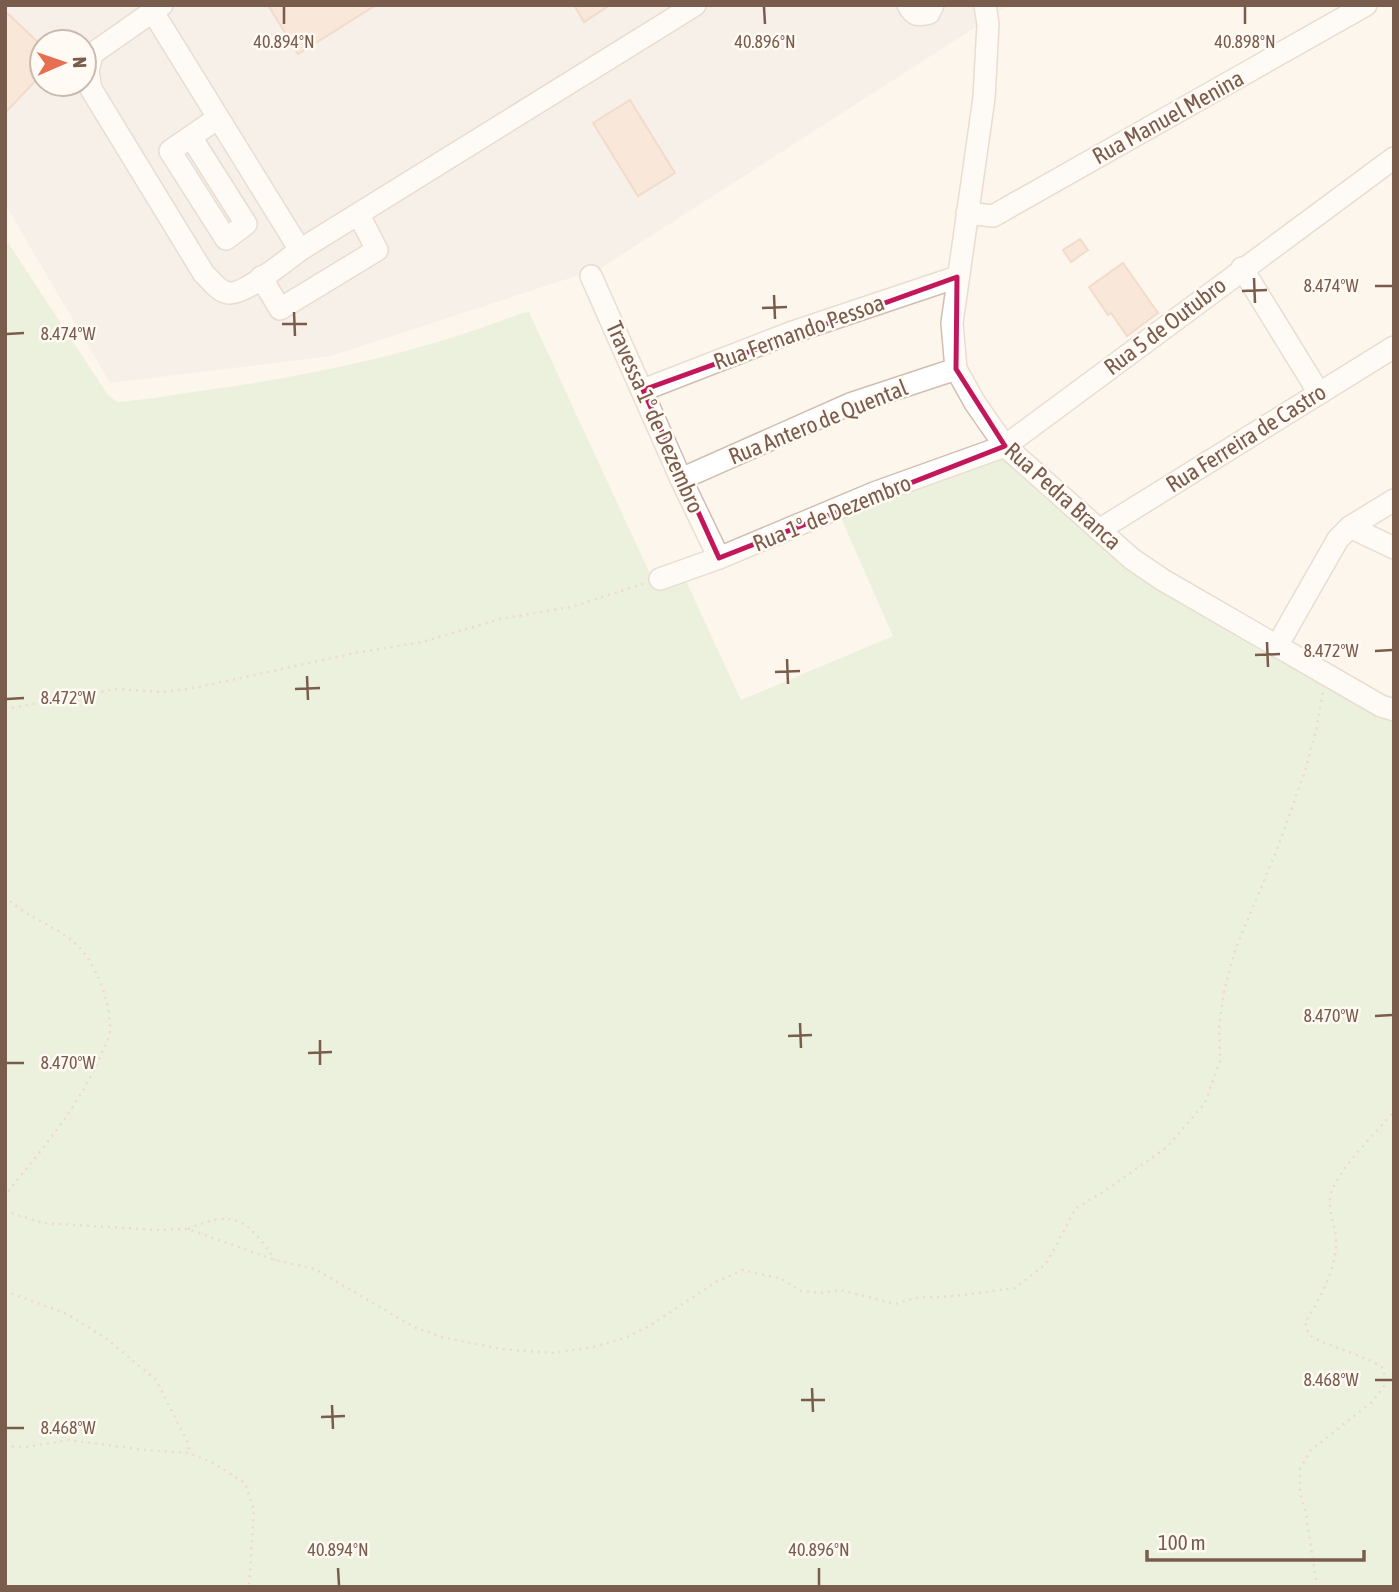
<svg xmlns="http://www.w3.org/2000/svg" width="1399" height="1592" font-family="'Asap Condensed',sans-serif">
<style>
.industrial{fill:#efe9e4;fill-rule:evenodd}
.green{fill:#d8ecc9}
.building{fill:#f3d5c3;stroke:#e6bba3;stroke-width:2}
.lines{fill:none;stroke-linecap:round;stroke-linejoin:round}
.minor-casing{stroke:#d1beb0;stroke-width:24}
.path{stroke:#d9b8a5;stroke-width:2.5;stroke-dasharray:2 5;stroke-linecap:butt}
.minor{stroke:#fff;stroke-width:21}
.marked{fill:none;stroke:#c2185b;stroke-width:5;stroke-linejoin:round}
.ticks{fill:none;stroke:#7a5c4d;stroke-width:2.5}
.labels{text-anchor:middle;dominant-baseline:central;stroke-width:5;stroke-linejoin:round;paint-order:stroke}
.street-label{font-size:23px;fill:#7a5c4d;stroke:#fffaf3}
.ticks-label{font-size:18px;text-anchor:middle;fill:#7a5c4d;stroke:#fffaf3;stroke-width:5;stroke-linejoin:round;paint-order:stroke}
</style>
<rect width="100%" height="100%" fill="#fdf6ec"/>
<!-- industrial -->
<path class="industrial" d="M5 5H1010L601 268 331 356 110 383 5 204ZM42 42H84V84H42Z"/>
<!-- green -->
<path class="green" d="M5 238 108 395 117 402C147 400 177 394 207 390 315 375 420 353 522 313L529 312 658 591 686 581 741 700 893 636 841 518 999 455 1008 460 1148 583 1394 722V1587H5Z"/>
<!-- building -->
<g class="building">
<polygon points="268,5 376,5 298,54"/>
<polygon points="574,5 610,5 584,22"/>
<polygon points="5,11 42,46 42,74 5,113"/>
<polygon points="630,100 675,173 638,196 593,123"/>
<polygon points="1080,239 1088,250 1071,262 1063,250"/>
<polygon points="1123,263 1158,313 1127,336 1111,313 1108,315 1089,287"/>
</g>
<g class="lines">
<defs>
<g id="minor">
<path d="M162 5 92 54 88 71 91 89 204 274C211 280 219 293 230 293 247 293 285 261 300 250L695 5"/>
<path d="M908 5C914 16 917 16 929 13L933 5"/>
<polyline points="985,5 988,24 984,98 952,323 956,369 975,403 1005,446 1132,559 1163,580 1381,706 1394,710"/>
<polyline points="153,12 300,250"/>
<polyline points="191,137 246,224 226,239 170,151 218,118"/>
<polyline points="967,213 993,216 1366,5"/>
<polyline points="1242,268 1319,393"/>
<polyline points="591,276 681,479 719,558"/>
<polyline points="261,277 280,309 377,250 359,215"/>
<polyline points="643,390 790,333 957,277"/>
<polyline points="681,479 850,404 956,369"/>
<polyline points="1350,527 1394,548"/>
<polyline points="1099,530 1394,347"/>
<polyline points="660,579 719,558 874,493 1005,446 1394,158"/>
<polyline points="1277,646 1338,539 1350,527 1394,500"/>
</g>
</defs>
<!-- minor casing -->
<use href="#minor" class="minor-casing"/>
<!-- path -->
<g class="path">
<polyline points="5,709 116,689 163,692 199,687 355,653 422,642 500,619 571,607 643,584"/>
<path d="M5 896C26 919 58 925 79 947 97 966 111 1003 110 1030 110 1036 106 1044 103 1050 81 1105 42 1149 5 1195"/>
<polyline points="5,1211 43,1223 156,1230 188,1229 275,1260 315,1269 414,1327 442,1337 501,1349 552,1353 593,1347 625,1338 649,1326 716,1282 743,1270 782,1279 801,1291 820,1293 841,1290 895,1304 915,1298 955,1296 1015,1288 1046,1264 1076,1208 1100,1194 1167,1147 1205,1103 1220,1061 1219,1026 1224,991 1235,950 1278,847 1305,771 1316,731 1323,692"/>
<path d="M188 1229C235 1208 248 1220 275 1260"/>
<polyline points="5,1291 67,1314 107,1339 156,1380 187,1441 189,1451"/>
<polyline points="5,1446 26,1447 69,1440 145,1450 189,1453 213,1463 245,1483 254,1510 249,1587"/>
<path d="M1317 1587 1306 1514 1300 1493V1469L1310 1451 1373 1401 1387 1382 1382 1367C1359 1353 1333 1349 1309 1335L1305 1322C1321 1298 1338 1266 1336 1236 1334 1222 1327 1207 1331 1193 1339 1168 1377 1132 1394 1111"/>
</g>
<!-- minor -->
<use href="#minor" class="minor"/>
</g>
<!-- marked area -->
<path d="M0 0H1399V1592H0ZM957 277 956 369 1005 446 719 558 643 390Z" fill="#fdf6ec" fill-opacity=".55" fill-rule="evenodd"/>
<path class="marked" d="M957 277 956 369 1005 446 719 558 643 390Z"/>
<!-- ticks -->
<path class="ticks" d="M284 7V24M764 7 765 24M1245 7V24M1254 278 1255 303M1375 286H1392M1242 291 1267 290M774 295 775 319M762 308 787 307M294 312 295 336M282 324H307M7 334 24 333M1267 642 1268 667M1375 651 1392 650M1255 655 1280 654M787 659 788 684M775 672 800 671M307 676 308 700M295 689 320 688M7 699 24 698M1375 1016 1392 1015M800 1023 801 1048M788 1036 812 1035M320 1040V1065M308 1053 332 1052M7 1063H24M1375 1380H1392M812 1388 813 1412M801 1400H825M332 1405 333 1429M321 1417 345 1416M7 1428H24M338 1568 339 1585M819 1568V1585"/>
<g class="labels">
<!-- street labels -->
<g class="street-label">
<text transform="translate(1168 117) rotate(-29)">Rua Manuel Menina</text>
<text transform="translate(1165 326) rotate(-37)">Rua 5 de Outubro</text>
<text transform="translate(799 332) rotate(-20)">Rua Fernando Pessoa</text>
<text transform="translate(655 417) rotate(66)">Travessa 1º de Dezembro</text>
<text transform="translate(818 422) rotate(-22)">Rua Antero de Quental</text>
<text transform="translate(1246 438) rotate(-32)">Rua Ferreira de Castro</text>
<text transform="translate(1063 496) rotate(42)">Rua Pedra Branca</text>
<text transform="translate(832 513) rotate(-22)">Rua 1º de Dezembro</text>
</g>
</g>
<g class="ticks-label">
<text x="284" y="48">40.894°N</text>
<text x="765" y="48">40.896°N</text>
<text x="1245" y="48">40.898°N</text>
<text x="1331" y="292">8.474°W</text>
<text x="68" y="340">8.474°W</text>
<text x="1331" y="657">8.472°W</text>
<text x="68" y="704">8.472°W</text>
<text x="1331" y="1022">8.470°W</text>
<text x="68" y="1069">8.470°W</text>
<text x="1331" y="1386">8.468°W</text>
<text x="68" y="1434">8.468°W</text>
<text x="338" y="1556">40.894°N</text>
<text x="819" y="1556">40.896°N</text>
</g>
<!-- border -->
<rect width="1399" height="1592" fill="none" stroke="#7a5c4d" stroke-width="14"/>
<!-- north arrow -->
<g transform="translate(63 63) rotate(88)"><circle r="33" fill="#fffaf3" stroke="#cabbb1" stroke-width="2"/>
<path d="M0-5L12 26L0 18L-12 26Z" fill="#e76f51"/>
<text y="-10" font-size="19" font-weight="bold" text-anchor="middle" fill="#7a5c4d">N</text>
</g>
<!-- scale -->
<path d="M1147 1550v10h217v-10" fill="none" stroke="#7a5c4d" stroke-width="3.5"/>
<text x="1158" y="1550" font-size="21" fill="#7a5c4d" stroke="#fffaf3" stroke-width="5" paint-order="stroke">100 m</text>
</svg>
